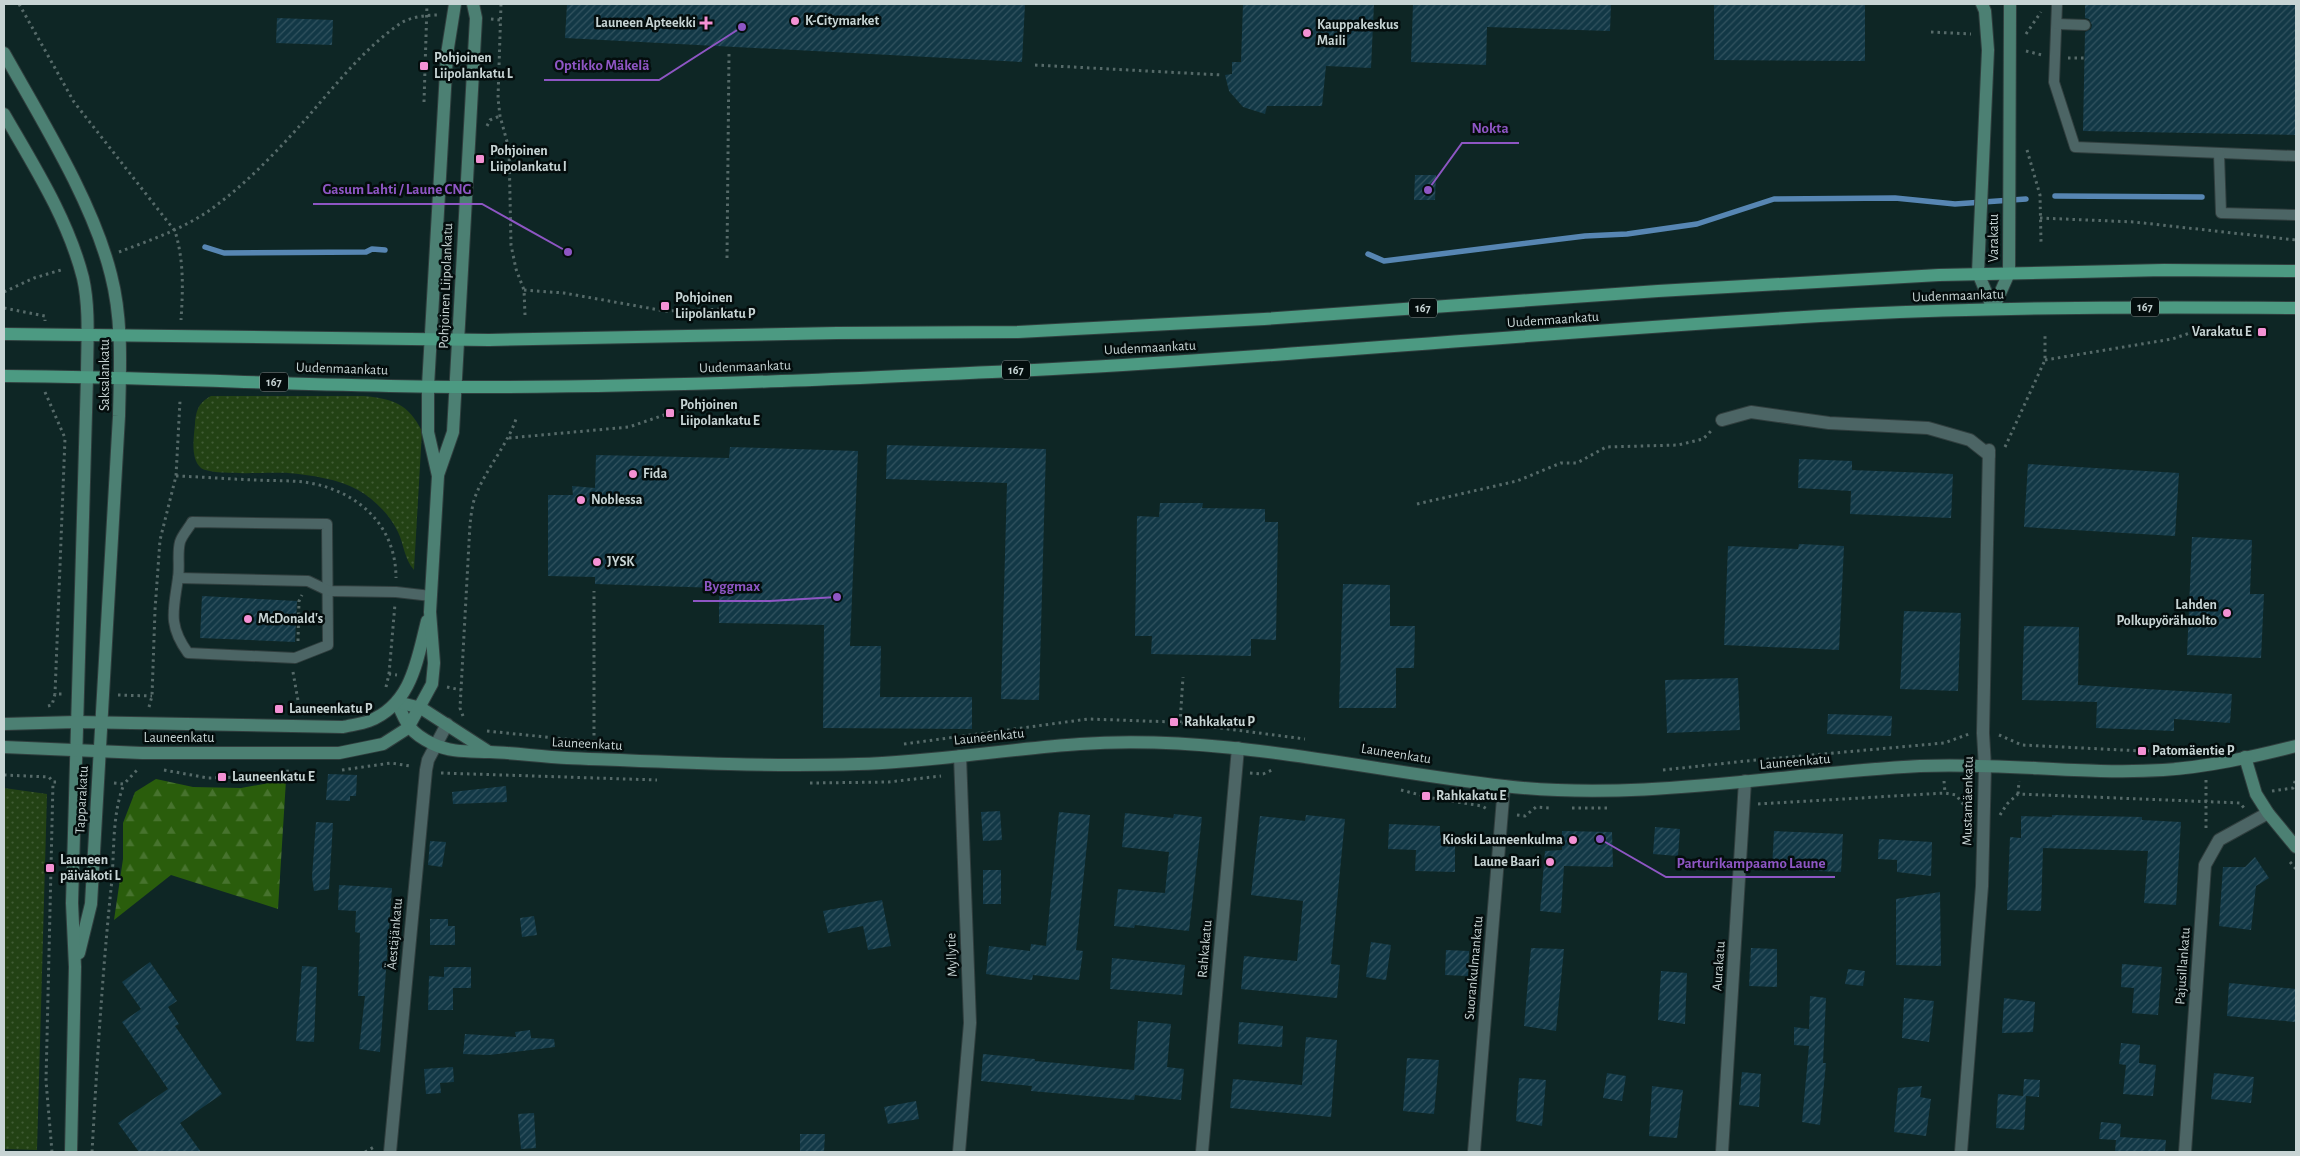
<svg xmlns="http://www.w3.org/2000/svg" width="2300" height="1156" font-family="'Alegreya Sans',sans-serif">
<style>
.grass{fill:url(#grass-dots)}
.forest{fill:url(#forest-firs)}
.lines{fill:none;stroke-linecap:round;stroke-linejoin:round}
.stream{stroke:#5786b3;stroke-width:5.5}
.building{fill:url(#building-hatch)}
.lane-casing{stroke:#303e3e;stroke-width:12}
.street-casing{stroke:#303e3e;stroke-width:14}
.secondary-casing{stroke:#303e3e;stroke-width:14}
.primary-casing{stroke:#303e3e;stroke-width:14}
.path{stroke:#566a69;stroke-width:3;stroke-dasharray:2.5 4;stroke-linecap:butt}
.lane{stroke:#4c6565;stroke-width:10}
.street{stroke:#4c6565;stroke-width:12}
.secondary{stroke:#4c8073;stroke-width:12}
.primary{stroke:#4c9a82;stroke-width:12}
.poi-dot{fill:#f491d4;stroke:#040d0d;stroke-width:2}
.labels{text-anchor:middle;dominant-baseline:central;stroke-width:5;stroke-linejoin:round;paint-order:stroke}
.shield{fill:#040d0d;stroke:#8c9898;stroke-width:1}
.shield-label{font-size:12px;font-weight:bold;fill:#c7d4d4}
.poi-label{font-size:14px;font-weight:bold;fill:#c7d4d4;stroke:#040d0d;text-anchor:start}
.street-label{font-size:14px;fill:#c7d4d4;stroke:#040d0d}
.leader{fill:none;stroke:#8e56c4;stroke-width:2}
.callout-dot{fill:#8e56c4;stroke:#040d0d;stroke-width:2}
.callout-label{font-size:15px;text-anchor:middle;font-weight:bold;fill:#8e56c4;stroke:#040d0d;stroke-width:5;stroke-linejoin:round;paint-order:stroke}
</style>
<defs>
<pattern id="grass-dots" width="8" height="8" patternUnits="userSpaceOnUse" patternTransform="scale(1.25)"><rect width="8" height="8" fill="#234214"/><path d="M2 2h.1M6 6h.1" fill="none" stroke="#415c35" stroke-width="1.8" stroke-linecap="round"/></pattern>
<pattern id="forest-firs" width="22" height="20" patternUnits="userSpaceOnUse" patternTransform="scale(1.25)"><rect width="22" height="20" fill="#2a5d0c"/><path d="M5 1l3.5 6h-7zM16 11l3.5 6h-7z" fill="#47732e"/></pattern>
<pattern id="building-hatch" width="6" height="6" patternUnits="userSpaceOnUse" patternTransform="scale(1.25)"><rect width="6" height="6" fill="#123846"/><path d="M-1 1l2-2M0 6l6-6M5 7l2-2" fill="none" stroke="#335460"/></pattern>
</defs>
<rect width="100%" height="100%" fill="#0e2625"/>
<!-- grass -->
<g class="grass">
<path d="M211 396H364C394 399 408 404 422 431L414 570C404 559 404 544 398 532 390 515 374 499 358 490 339 479 310 475 288 473 272 472 211 476 201 468 190 459 194 436 195 424 196 411 198 403 211 396Z"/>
<polygon points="4,788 47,794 37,1150 4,1149"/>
</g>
<!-- forest -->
<polygon class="forest" points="156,779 193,787 241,788 286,780 278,909 171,875 114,920 123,859 123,823 135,792"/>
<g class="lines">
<!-- stream -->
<g class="stream">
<polyline points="2055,196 2202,197"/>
<polyline points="205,247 224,253 366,252 372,249 385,250"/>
<polyline points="1368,254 1384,261 1585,236 1627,234 1697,224 1774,199 1895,198 1955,204 2026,199"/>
</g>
</g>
<!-- building -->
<g class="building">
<polygon points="567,4 1025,4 1022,62 565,38"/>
<polygon points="1243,4 1374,4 1371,68 1326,66 1322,106 1267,106 1265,114 1243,107 1229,91 1225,75 1232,74 1232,62 1241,62"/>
<polygon points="1413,4 1611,4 1610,31 1487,27 1486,65 1411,62"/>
<polygon points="1714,4 1865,4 1865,61 1714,60"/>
<polygon points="2085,4 2296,4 2296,135 2083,131 2085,32 2091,29 2092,25 2089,19 2085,18"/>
<polygon points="277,18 333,20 332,45 276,43"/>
<polygon points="1415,175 1436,175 1435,200 1414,200"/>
<polygon points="887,445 1046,449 1039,700 1001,699 1007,483 886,479"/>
<polygon points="730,447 858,451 850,646 881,646 880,697 972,697 972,729 823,728 824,625 719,623 719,588 595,584 595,577 548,576 548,495 573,495 572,486 595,488 596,455 729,458"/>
<polygon points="1799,459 1852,461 1852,470 1953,474 1951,518 1850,514 1851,491 1798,488"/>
<polygon points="2028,464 2179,473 2175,536 2024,527"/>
<polygon points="1160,503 1203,503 1202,508 1265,509 1265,522 1278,522 1276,640 1251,639 1251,656 1151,654 1152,636 1135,636 1137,516 1159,517"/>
<polygon points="2192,537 2252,540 2250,594 2264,594 2261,658 2187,655"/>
<polygon points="1799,544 1844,546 1839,650 1724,645 1728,546 1798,549"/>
<polygon points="1343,584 1390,585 1390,626 1415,626 1414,668 1396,668 1396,708 1339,708"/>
<polygon points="202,596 297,601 295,642 200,638"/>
<polygon points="1904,611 1961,613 1958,691 1900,689"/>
<polygon points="2024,626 2079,627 2078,685 2232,694 2230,723 2174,719 2174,731 2096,728 2097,702 2022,700"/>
<polygon points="1738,678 1740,730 1667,733 1665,680"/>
<polygon points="1828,714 1892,716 1891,736 1827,734"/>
<polygon points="328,774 357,775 356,796 350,796 350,801 326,800"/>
<polygon points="506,786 507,802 453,804 452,792"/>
<polygon points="1000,811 1002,840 983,841 981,812"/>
<polygon points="1059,812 1090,815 1076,950 1083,951 1079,980 1033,975 1032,980 986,974 989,946 1030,951 1031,944 1046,946"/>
<polygon points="1125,813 1173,818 1174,814 1202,817 1189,931 1135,925 1134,928 1114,926 1118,889 1165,893 1169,852 1122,847"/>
<polygon points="1306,815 1345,819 1331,964 1340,965 1337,998 1241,989 1244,956 1297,961 1303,901 1251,895 1260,816 1305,821"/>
<polygon points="2052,815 2142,817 2142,820 2181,822 2176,905 2144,903 2148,851 2043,848 2041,911 2007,910 2010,837 2021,838 2021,816 2052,817"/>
<polygon points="316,822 333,823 329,889 314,891 312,877"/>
<polygon points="1389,824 1440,826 1440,835 1455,836 1455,872 1415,871 1416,850 1388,849"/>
<polygon points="1655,827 1680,829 1678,856 1653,854"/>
<polygon points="1562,831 1612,832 1613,867 1564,866 1561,913 1540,911 1545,851 1562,850"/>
<polygon points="1774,831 1843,834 1841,872 1772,869"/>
<polygon points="1879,839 1932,842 1931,876 1897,872 1897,860 1878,859"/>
<polygon points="430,841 446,842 442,867 428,865"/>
<polygon points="2255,857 2269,878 2256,886 2251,930 2219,926 2223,867 2245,867"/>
<rect x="983" y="870" width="18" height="34"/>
<polygon points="339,885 392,888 380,1052 359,1049 365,996 358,996 360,933 355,932 356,911 338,910"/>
<polygon points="1940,892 1941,966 1896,965 1896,899"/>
<polygon points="882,900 891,946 868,950 863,926 828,933 823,911"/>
<polygon points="534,916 537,935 522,937 520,918"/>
<polygon points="430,919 448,919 448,926 455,926 455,945 430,945"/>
<polygon points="1371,942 1391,945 1386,980 1366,977"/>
<polygon points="1531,948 1564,949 1556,1031 1524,1026"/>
<polygon points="1751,948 1777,949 1777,987 1749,986"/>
<polygon points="1446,950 1469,951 1468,976 1445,975"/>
<polygon points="1112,958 1185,965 1182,995 1110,989"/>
<polygon points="150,962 177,1001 168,1007 179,1024 175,1026 222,1094 180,1123 201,1152 139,1152 118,1123 168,1089 122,1022 141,1009 122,982"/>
<polygon points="2122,964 2162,967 2158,1015 2132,1013 2134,988 2121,987"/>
<polygon points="302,966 317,967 314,1042 296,1041"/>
<polygon points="444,967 471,967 471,988 453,988 453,1010 428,1010 429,976 444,977"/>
<polygon points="1848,969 1865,971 1863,986 1845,984"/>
<polygon points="1661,971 1687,973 1685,1024 1658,1020"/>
<polygon points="2229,983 2296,989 2296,1022 2227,1016"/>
<polygon points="1810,996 1826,998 1823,1063 1826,1063 1820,1125 1802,1122 1809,1046 1794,1045 1794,1027 1809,1029"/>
<polygon points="1904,998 1934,1001 1929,1042 1902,1038"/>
<polygon points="2004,998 2035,1002 2033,1032 2002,1033"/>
<polygon points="1138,1021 1171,1024 1167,1067 1184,1069 1181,1100 1135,1095 1134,1100 1031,1091 1032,1086 981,1081 983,1054 1035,1059 1035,1061 1134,1070"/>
<polygon points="1239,1022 1283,1026 1282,1047 1238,1044"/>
<polygon points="530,1030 531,1038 554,1039 555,1047 489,1055 463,1054 465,1034 516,1037 515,1032"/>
<polygon points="1306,1037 1337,1040 1331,1117 1230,1108 1233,1079 1302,1085"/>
<polygon points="2121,1043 2140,1045 2139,1063 2156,1065 2153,1096 2123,1094 2126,1065 2119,1064"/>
<polygon points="1407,1058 1439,1060 1434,1114 1403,1111"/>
<polygon points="453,1067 454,1082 440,1083 441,1093 426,1094 424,1069"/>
<polygon points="1742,1072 1761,1074 1759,1107 1739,1105"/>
<polygon points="1607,1073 1626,1076 1622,1101 1603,1098"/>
<polygon points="2214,1073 2254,1077 2251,1103 2211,1099"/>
<polygon points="1519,1078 1546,1080 1542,1126 1516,1121"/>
<polygon points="2024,1079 2040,1080 2039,1097 2026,1096 2024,1130 1996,1128 1998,1094 2023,1096"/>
<polygon points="1652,1086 1683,1090 1677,1138 1649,1136"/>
<polygon points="1922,1086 1920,1097 1931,1099 1926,1136 1894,1132 1898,1088"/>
<polygon points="916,1101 919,1119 888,1124 884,1107"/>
<polygon points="534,1113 536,1148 521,1149 518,1114"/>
<polygon points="2101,1122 2121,1124 2120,1137 2166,1140 2165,1152 2115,1152 2116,1140 2099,1139"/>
<polygon points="800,1134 825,1134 824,1152 800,1152"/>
</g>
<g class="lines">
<defs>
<g id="lane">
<polyline points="2057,4 2054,82 2075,147 2296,156"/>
<polyline points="2057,24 2085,25"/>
<polyline points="2219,154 2221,213 2296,215"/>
<path d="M192 522 327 524 328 645 295 658 188 653C167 624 174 609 178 578 180 566 177 553 180 542 182 535 189 528 192 522Z"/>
<polyline points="178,578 308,581 329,591 396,592 431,596"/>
</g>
<g id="street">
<polyline points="1722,420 1751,412 1829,423 1928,428 1970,440 1989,455"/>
<polyline points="390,1152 426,770 428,760 447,724"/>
<polyline points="959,1152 970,1023 960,756"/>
<polyline points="1202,1152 1238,748"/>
<polyline points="1474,1152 1504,786"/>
<polyline points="1722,1152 1745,781"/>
<polyline points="1961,1152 1982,886 1985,767 1983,733 1989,450"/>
<polyline points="2185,1152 2205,865 2219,840 2268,813"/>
</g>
<g id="secondary">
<polyline points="1982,4 1985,11 1988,50 1978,273 1993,309"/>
<path d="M4 53C41 119 93 202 111 275 123 321 120 369 119 416L91 904 79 953"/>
<path d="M4 114C34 166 68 219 83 278 90 309 87 345 87 377L72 903 75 967 71 1152"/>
<polyline points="1993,309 2009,273 2010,4"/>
<polyline points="438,475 453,432 476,18 473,4"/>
<path d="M397 702C406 724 410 733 433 744 452 753 470 751 490 752 516 753 542 757 567 758 664 762 761 767 858 764 933 762 1006 749 1080 744 1225 734 1362 770 1504 786 1643 802 1782 773 1920 766 2001 762 2082 775 2163 770 2208 767 2252 757 2296 746"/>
<polyline points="397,702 421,708 489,752"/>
<path d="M4 724 76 722 343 727C351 725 361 724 369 721 412 704 417 660 427 621"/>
<polyline points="4,747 142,753 339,753 383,744 408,728 432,684 434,663 430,612 438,476 428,432 428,386 447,54 455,4"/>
<polyline points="2245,757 2256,794 2268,813 2296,847"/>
</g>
<g id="primary">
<polyline points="4,334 489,340 837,333 1018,332 1264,319 1658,291 1939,275 2164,270 2296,271"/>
<path d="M4 376C165 377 326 387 488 387 676 387 865 378 1053 369 1321 355 1589 328 1858 314 2004 307 2150 307 2296 308"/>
</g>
</defs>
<!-- lane casing -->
<use href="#lane" class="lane-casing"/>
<!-- street casing -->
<use href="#street" class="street-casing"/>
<!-- secondary casing -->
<use href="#secondary" class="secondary-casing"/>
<!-- primary casing -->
<use href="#primary" class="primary-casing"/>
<!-- path -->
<g class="path">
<path d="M19 4 74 102 175 231C184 261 183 289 181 320"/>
<polyline points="501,4 498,98 500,116 509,149 511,245 516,269 524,290 525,315"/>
<polyline points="491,19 500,20"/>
<polyline points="1931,32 1971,34"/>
<polyline points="2026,34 2041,12"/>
<polyline points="2026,51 2042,55"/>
<polyline points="2068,58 2084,58"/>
<polyline points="1035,65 1222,75"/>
<polyline points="424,102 427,4"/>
<polyline points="487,126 490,120 500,116"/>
<polyline points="2027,150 2040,195 2041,242"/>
<polyline points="2040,218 2134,222 2296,240"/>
<path d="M119 252C153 239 189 227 218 204 250 180 278 150 305 120 334 87 364 48 401 23 411 17 426 15 438 15"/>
<polyline points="727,258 729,53"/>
<polyline points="524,290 564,293 665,311 727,309"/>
<polyline points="4,292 34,278 61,270"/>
<polyline points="4,308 45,316 45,321"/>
<polyline points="2045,360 2172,339 2196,331 2262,332"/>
<polyline points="45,392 65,438 55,694"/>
<polyline points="509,438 629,427 670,413"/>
<polyline points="2005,447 2045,360 2045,334"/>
<path d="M176 476C203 477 230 479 256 480 274 481 293 480 310 483 359 492 396 526 396 578"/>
<polyline points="1417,504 1517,481 1561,463 1577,463 1606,447 1678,445 1703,439 1712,430"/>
<polyline points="298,641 299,601 302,595"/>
<polyline points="293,672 300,712"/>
<polyline points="389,674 395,604"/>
<polyline points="386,687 389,674 397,675"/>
<polyline points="447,687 461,690"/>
<polyline points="118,695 152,696"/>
<polyline points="48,706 52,705 55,694 64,694"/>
<polyline points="149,707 152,696 155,610 160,540 176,476 180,401"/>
<path d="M463 716 460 708 461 690 470 524C471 516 472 506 475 497 486 468 508 445 517 416"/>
<polyline points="1180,723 1183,677"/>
<polyline points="487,731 585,741"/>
<polyline points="1999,735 2022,745 2142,751 2191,749"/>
<polyline points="594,742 594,591"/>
<polyline points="904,744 1088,719 1174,722 1305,739"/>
<polyline points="164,770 208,778 244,777 289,771"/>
<polyline points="342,770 391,763 410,766"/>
<polyline points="1663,770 1746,761 1944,743 1969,734"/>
<polyline points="441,773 657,780"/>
<polyline points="1250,773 1263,774 1272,770"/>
<polyline points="4,775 49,777 53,782 60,782"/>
<polyline points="2206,780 2206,832"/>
<polyline points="1944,781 1945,793"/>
<polyline points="114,783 124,784 138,769"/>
<polyline points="810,783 889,782 941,776"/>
<polyline points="1401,790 1432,798 1482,806 1487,809"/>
<polyline points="2272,791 2293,788 2296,778"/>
<polyline points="2018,794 2019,781"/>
<polyline points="1758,804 1945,793 1956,795 1967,809"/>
<polyline points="1572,808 1608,808"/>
<polyline points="1517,815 1525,816 1536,807 1550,808"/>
<polyline points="2000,815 2007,804 2018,794 2240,803 2244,808"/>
<polyline points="2290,862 2296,869"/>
<polyline points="52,1152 46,1081 53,782"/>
<path d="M92 1152C97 1064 102 977 111 889 115 854 111 817 124 784"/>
<polyline points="365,1152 374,1147"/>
</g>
<!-- lane -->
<use href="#lane" class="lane"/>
<!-- street -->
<use href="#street" class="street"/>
<!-- secondary -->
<use href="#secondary" class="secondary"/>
<!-- primary -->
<use href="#primary" class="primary"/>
</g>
<!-- markers -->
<g class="poi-dot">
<circle cx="795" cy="21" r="5"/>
<path d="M703.5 15.5h5v5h5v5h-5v5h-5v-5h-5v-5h5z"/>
<circle cx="1307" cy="33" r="5"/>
<rect x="419" y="61" width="10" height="10" rx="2.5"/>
<rect x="475" y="154" width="10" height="10" rx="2.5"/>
<rect x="660" y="301" width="10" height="10" rx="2.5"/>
<rect x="2257" y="327" width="10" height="10" rx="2.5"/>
<rect x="665" y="408" width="10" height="10" rx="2.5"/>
<circle cx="633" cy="474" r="5"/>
<circle cx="581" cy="500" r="5"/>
<circle cx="597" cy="562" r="5"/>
<circle cx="2227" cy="613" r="5"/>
<circle cx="248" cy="619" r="5"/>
<rect x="274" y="704" width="10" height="10" rx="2.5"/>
<rect x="1169" y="717" width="10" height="10" rx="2.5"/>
<rect x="2137" y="746" width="10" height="10" rx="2.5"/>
<rect x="217" y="772" width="10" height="10" rx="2.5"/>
<rect x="1421" y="791" width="10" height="10" rx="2.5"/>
<circle cx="1573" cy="840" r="5"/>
<circle cx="1550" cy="862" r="5"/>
<rect x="45" y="863" width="10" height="10" rx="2.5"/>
</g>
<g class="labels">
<!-- shield labels -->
<g class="shield">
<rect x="2131" y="297.5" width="28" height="19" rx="4"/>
<rect x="1409" y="298.5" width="28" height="19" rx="4"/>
<rect x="1002" y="360.5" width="28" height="19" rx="4"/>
<rect x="260" y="372.5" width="28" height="19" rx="4"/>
</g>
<g class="shield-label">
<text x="2145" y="307">167</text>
<text x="1423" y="308">167</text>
<text x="1016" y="370">167</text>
<text x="274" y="382">167</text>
</g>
<!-- poi labels -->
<g class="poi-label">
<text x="805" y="21">K-Citymarket</text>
<text x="696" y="23" text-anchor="end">Launeen Apteekki</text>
<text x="1317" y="25">Kauppakeskus<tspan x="1317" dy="16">Maili</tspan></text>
<text x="434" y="58">Pohjoinen<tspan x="434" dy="16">Liipolankatu L</tspan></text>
<text x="490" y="151">Pohjoinen<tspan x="490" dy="16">Liipolankatu I</tspan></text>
<text x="675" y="298">Pohjoinen<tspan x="675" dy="16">Liipolankatu P</tspan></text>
<text x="2252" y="332" text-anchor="end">Varakatu E</text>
<text x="680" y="405">Pohjoinen<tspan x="680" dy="16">Liipolankatu E</tspan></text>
<text x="643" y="474">Fida</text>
<text x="591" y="500">Noblessa</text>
<text x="607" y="562">JYSK</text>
<text x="2217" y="605" text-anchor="end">Lahden<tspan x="2217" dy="16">Polkupyörähuolto</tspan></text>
<text x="258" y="619">McDonald's</text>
<text x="289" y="709">Launeenkatu P</text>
<text x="1184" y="722">Rahkakatu P</text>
<text x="2152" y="751">Patomäentie P</text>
<text x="232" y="777">Launeenkatu E</text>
<text x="1436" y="796">Rahkakatu E</text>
<text x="1563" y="840" text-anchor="end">Kioski Launeenkulma</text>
<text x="60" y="860">Launeen<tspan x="60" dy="16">päiväkoti L</tspan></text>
<text x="1540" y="862" text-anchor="end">Laune Baari</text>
</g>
<!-- street labels -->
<g class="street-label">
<text transform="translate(1994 238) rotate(-90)">Varakatu</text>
<text transform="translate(446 286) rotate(-88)">Pohjoinen Liipolankatu</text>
<text transform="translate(1958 296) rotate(-2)">Uudenmaankatu</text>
<text transform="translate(1553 320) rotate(-4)">Uudenmaankatu</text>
<text transform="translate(1150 348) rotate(-3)">Uudenmaankatu</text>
<text transform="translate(745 367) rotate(-2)">Uudenmaankatu</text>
<text transform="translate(342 369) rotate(2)">Uudenmaankatu</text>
<text transform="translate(105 375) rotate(-90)">Saksalankatu</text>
<text transform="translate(989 737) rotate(-6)">Launeenkatu</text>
<text x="179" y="738">Launeenkatu</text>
<text transform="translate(587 744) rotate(3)">Launeenkatu</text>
<text transform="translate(1396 754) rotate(9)">Launeenkatu</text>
<text transform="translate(1795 762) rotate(-5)">Launeenkatu</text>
<text transform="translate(82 800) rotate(-87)">Tapparakatu</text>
<text transform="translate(1968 801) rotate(-89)">Mustamäenkatu</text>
<text transform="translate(395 934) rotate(-85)">Äestäjänkatu</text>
<text transform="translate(1205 949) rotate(-85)">Rahkakatu</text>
<text transform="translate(952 955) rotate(-92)">Myllytie</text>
<text transform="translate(1719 966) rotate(-86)">Aurakatu</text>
<text transform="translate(2183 966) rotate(-86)">Pajusillankatu</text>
<text transform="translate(1474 968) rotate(-85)">Suorankulmankatu</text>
</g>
</g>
<!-- callouts -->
<path class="leader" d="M742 27L659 80H544M1428 190L1462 143H1519M568 252L482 204H313M837 597L770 601H693M1600 839L1666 877H1835"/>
<g class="callout-dot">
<circle cx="742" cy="27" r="5"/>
<circle cx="1428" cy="190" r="5"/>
<circle cx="568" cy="252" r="5"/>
<circle cx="837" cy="597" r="5"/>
<circle cx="1600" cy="839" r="5"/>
</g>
<g class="callout-label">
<text x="602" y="70">Optikko Mäkelä</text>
<text x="1490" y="133">Nokta</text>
<text x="397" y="194">Gasum Lahti / Laune CNG</text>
<text x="732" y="591">Byggmax</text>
<text x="1751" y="868">Parturikampaamo Laune</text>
</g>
<!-- border -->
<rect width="2300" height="1156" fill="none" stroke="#c7d4d4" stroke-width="10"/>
</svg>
